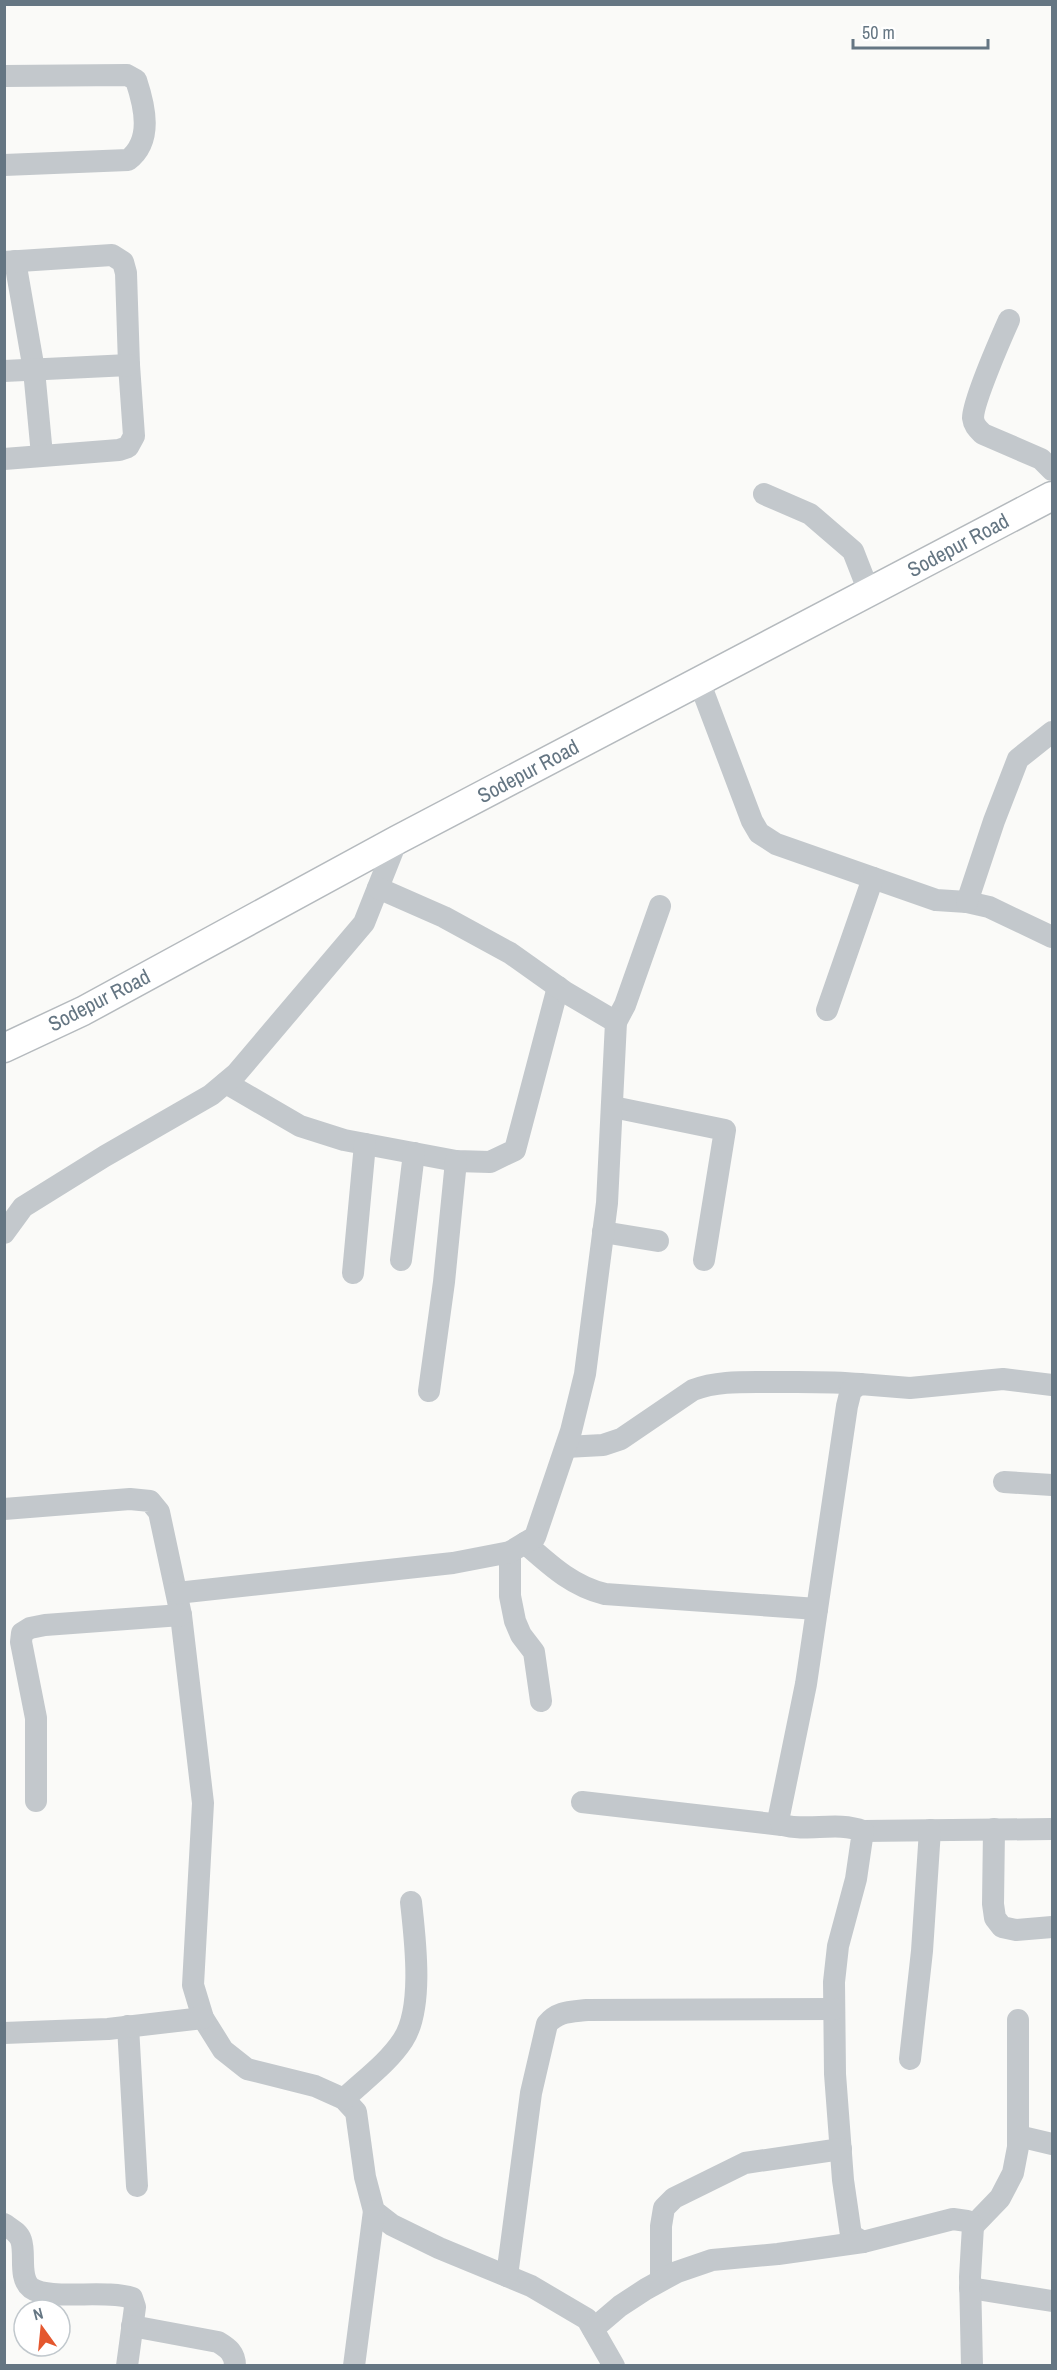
<svg xmlns="http://www.w3.org/2000/svg" width="1057" height="2370" font-family="'Archivo Narrow',sans-serif">
<style>
.lines{fill:none;stroke-linecap:round;stroke-linejoin:round}
.major-casing{stroke:#b5babe;stroke-width:31}
.minor{stroke:#c3c8cc;stroke-width:22}
.major{stroke:#fff;stroke-width:28}
.labels{text-anchor:middle;dominant-baseline:central;stroke-width:6;stroke-linejoin:round;paint-order:stroke}
.street-label{font-size:21px;fill:#657683;stroke:#fff}
</style>
<rect width="100%" height="100%" fill="#fafaf8"/>
<g class="lines">
<defs>
<polyline id="major" points="4,1048 83,1011 397,840 1052,496"/>
</defs>
<!-- major casing -->
<use href="#major" class="major-casing"/>
<!-- minor -->
<g class="minor">
<path d="M4 76 127 75 136 80C145 107 153 141 128 160L4 165"/>
<polyline points="15,261 34,370 42,455"/>
<polyline points="4,262 112,255 123,262 126,273 129,365 134,436 128,447 119,450 4,459"/>
<path d="M1009 320C1001 338 973 402 973 418 974 426 978 429 983 434L1041 459 1052 470"/>
<polyline points="4,371 129,365"/>
<polyline points="764,494 810,514 853,551 869,592"/>
<polyline points="699,681 752,821 759,833 776,844 936,900 967,902 989,907 1052,937"/>
<polyline points="967,902 994,821 1018,759 1052,732"/>
<polyline points="827,1010 873,878"/>
<polyline points="616,1022 625,1005 660,906"/>
<polyline points="226,1083 300,1126 344,1140 456,1161 490,1162 515,1150 558,987"/>
<polyline points="613,1107 725,1130 704,1260"/>
<polyline points="603,1232 658,1241"/>
<polyline points="4,1233 23,1207 105,1156 211,1095 236,1074 364,923 397,840"/>
<polyline points="401,1260 414,1153"/>
<polyline points="353,1273 365,1144"/>
<polyline points="429,1391 444,1282 456,1161"/>
<path d="M566 1447 603 1445 621 1439 693 1390C717 1381 742 1382 767 1382 798 1382 829 1381 860 1384"/>
<polyline points="1004,1482 1052,1485"/>
<polyline points="4,1509 130,1499 150,1501 159,1512 181,1615 203,1803 193,1985 203,2018 223,2050 247,2069 315,2086 344,2099 356,2112 365,2177 374,2211 392,2225 439,2248 531,2286 587,2319 614,2366"/>
<path d="M525 1543C550 1565 572 1586 605 1594L817 1609"/>
<polyline points="510,1552 510,1596 515,1621 521,1635 534,1652 541,1701"/>
<polyline points="177,1593 453,1563 510,1552 535,1537 571,1431 585,1374 607,1203 616,1022 565,992 510,953 444,917 378,888"/>
<polyline points="36,1801 36,1718 21,1642 22,1633 30,1628 45,1625 181,1615"/>
<polyline points="582,1802 782,1825"/>
<polyline points="994,1829 993,1904 995,1918 1002,1927 1016,1930 1052,1927"/>
<polyline points="863,1831 1052,1829"/>
<polyline points="128,2026 137,2186"/>
<polyline points="4,2033 108,2029 203,2018"/>
<polyline points="910,2059 922,1951 930,1830"/>
<path d="M344 2099C364 2080 388 2063 403 2040 424 2008 415 1939 411 1902"/>
<polyline points="1018,2136 1052,2144"/>
<path d="M4 2224C11 2229 18 2232 21 2240 26 2254 18 2278 31 2288 49 2301 106 2289 132 2298L135 2307 127 2366"/>
<polyline points="973,2226 1000,2198 1013,2173 1018,2147 1018,2020"/>
<path d="M863 2242 851 2235 843 2180 835 2074 834 1982 838 1946 856 1879 863 1831C837 1821 808 1832 782 1825L779 1816 806 1684 847 1406 851 1390 860 1384 910 1388 1003 1379 1052 1385"/>
<path d="M507 2276 531 2093 547 2024C558 2011 570 2012 587 2010L834 2009"/>
<polyline points="661,2280 661,2226 664,2208 674,2198 745,2163 841,2149"/>
<polyline points="970,2288 1052,2301"/>
<path d="M132 2326 218 2342C228 2348 235 2353 235 2366"/>
<polyline points="593,2329 620,2306 646,2289 677,2272 712,2260 778,2254 863,2242 953,2219 967,2221 973,2226 970,2277 972,2366"/>
<polyline points="354,2366 374,2211"/>
</g>
<!-- major -->
<use href="#major" class="major"/>
</g>
<g class="labels">
<!-- street labels -->
<g class="street-label">
<text transform="translate(958 545) rotate(-28)">Sodepur Road</text>
<text transform="translate(528 771) rotate(-28)">Sodepur Road</text>
<text transform="translate(99 1000) rotate(-27)">Sodepur Road</text>
</g>
</g>
<!-- border -->
<rect width="1057" height="2370" fill="none" stroke="#657683" stroke-width="12"/>
<!-- north arrow -->
<g transform="translate(42 2328) rotate(345)"><circle r="28" fill="#ffffff" stroke="#c1c8cd" stroke-width="1.5"/>
<path d="M0-4.5L10 22L0 15L-10 22Z" fill="#e4572e"/>
<text y="-9" font-size="16" font-weight="bold" text-anchor="middle" fill="#657683">N</text>
</g>
<!-- scale -->
<path d="M853 39v9h135v-9" fill="none" stroke="#657683" stroke-width="3"/>
<text x="862" y="39" font-size="18" fill="#657683" stroke="#ffffff" stroke-width="4.5" paint-order="stroke">50 m</text>
</svg>
